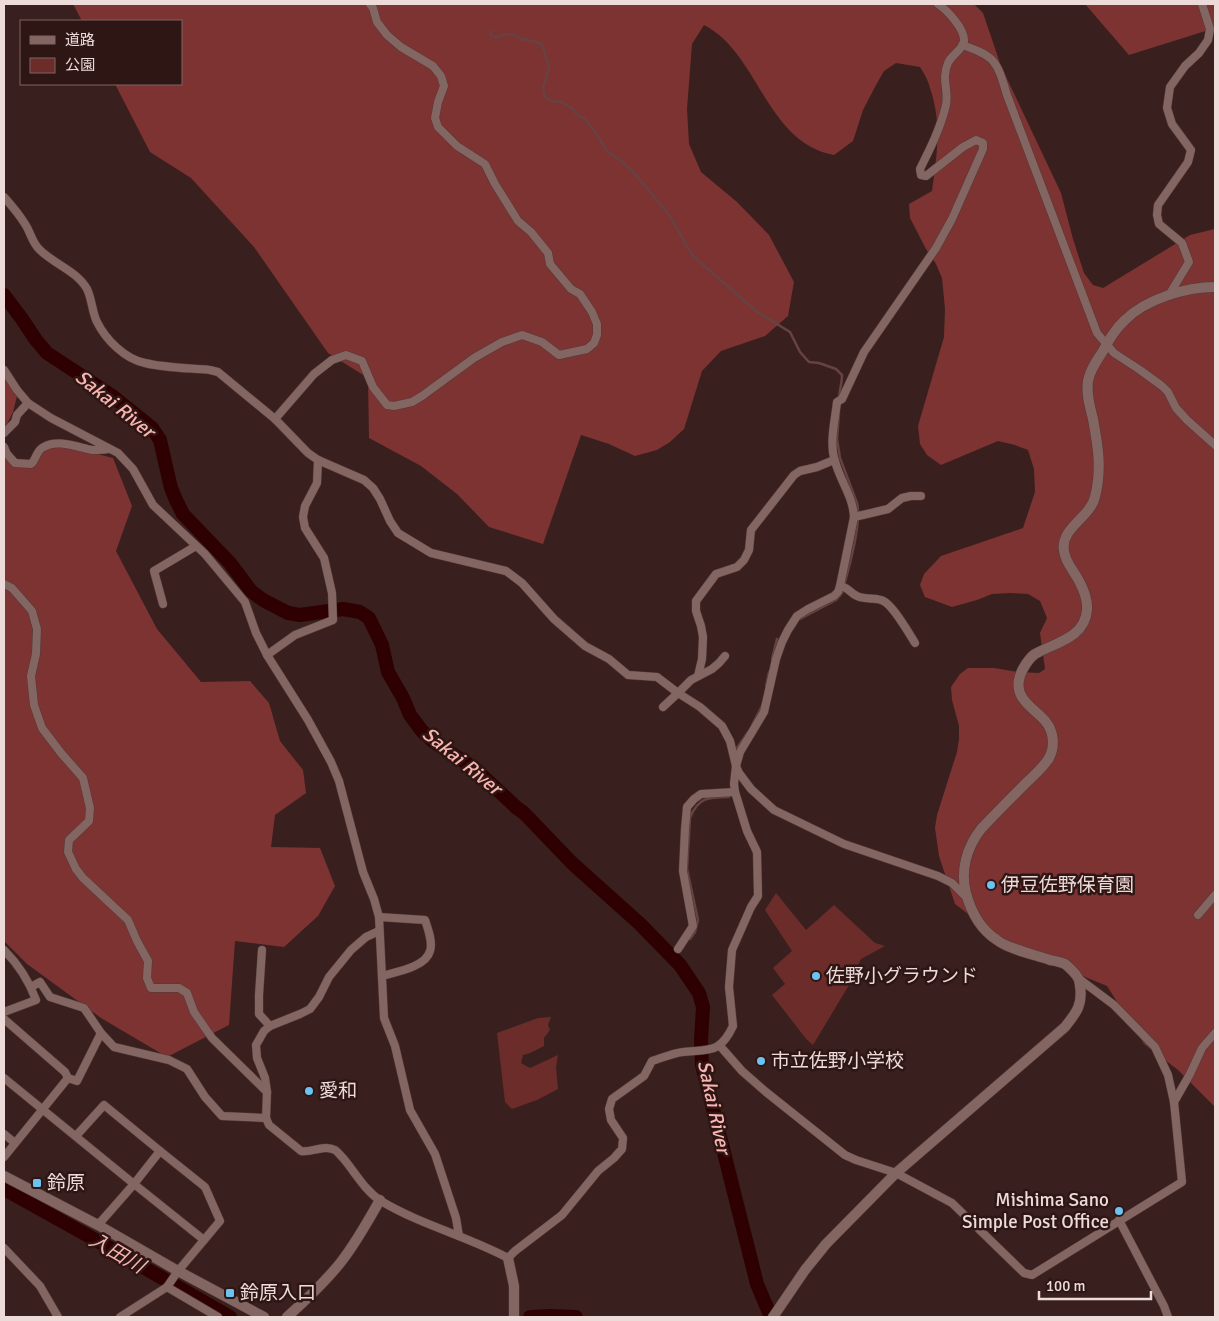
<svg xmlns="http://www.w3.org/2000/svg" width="1219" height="1321" font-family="Signika,'Noto Sans JP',sans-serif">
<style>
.green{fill:#6b2c2a}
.forest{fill:#7d3331}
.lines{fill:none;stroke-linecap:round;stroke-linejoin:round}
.stream{stroke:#674242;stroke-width:2.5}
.river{stroke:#2e0001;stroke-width:14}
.street-casing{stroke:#503b3a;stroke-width:9}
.secondary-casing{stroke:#503b3a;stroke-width:11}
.street{stroke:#836562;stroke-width:8}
.secondary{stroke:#836562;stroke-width:10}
.poi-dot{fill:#6cc3f2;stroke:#2e1615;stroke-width:2}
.labels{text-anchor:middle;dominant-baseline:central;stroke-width:5;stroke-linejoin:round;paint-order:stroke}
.poi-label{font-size:19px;fill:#eddbd9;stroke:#2e1615;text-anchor:start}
.water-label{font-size:20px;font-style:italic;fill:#f8b4af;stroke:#2e1615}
</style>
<rect width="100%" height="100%" fill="#39201e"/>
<!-- green -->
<g class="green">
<polygon points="776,893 806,930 834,905 875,943 885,946 861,959 849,985 813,1045 807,1040 772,995 785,984 773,968 792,951 765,910"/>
<polygon points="551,1017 548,1025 550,1030 544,1038 544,1046 530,1053 523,1055 521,1063 530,1068 558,1055 556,1067 558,1089 537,1100 512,1109 505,1102 497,1033 538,1018"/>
</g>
<!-- forest -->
<g class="forest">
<path d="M73 4H974L983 13 1001 66 1061 193 1073 239 1084 273 1093 285 1103 288 1190 235 1215 229V1107L1178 1070 1144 1044 1107 986 1010 946 955 904 939 856 935 828 937 815 957 752 959 739V726L952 700 951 687 960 674 968 668H994L1018 672 1039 673 1045 669 1040 633 1047 618 1040 601 1028 594 1011 593 992 594 977 600 952 607 925 597 920 585 924 574 941 556 1023 528 1035 492 1034 469 1028 450 1015 445 998 441 941 465 927 455 920 444 918 426 944 337 945 309 942 278 936 264 926 249 910 218 909 204 932 191C937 155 942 123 930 88 928 80 924 73 920 67L896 63 884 71 876 85 863 110 853 141 834 155C766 143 759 53 704 25L692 44 687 109 689 144 701 172 737 202 769 235 794 282 788 316 765 336 721 351 702 371 684 429 670 442 657 450 635 456 609 444 581 435 543 544 489 527 457 494 421 466 369 438 368 378 328 353 254 247 191 178 150 152 115 84H181V21H82Z"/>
<polygon points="1085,4 1215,4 1215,28 1129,55"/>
<polygon points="4,374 17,396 13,412 4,430"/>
<polygon points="58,444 113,458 132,506 116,551 157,629 201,682 250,681 269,703 280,741 303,770 306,793 275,815 271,847 320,848 335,886 318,916 284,947 235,941 229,1025 167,1057 101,1018 27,964 4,941 4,452 32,467 43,448"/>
</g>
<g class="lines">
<!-- stream -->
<g class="stream">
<path d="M490 31 491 35 496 38 506 34 515 35 521 39 533 41 542 44 549 67 543 88 545 97 551 101 562 102 572 108 578 116 584 118 596 133 607 151 620 160 635 174 670 216 692 255 756 311 790 332 800 352 809 362 819 363 836 369 842 375C842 384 839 391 839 400"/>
<path d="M800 619 836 600 842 593C848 571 862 524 857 503L840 458 837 439 839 413"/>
<polyline points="772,659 777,639"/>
<polyline points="766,686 769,672"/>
<polyline points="752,725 762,706"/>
<polyline points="737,748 748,732"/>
<path d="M690 939 695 932 698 920 687 869 690 818C698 797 709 797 729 797"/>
<polyline points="675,959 677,957"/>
</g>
<!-- river -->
<g class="river">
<polyline points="4,295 22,319 36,340 47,353 111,395 152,428 160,440 171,488 176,500 183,514 230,563 251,591 263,600 288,613 300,615 343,609 360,612 369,618 382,645 388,672 403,698 410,715 422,731 434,742 474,768 517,808 524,813 572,863 640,924 680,965 699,993 703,1007 701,1040 702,1065 757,1284 771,1317"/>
<polyline points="4,1189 110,1248 230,1317"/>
<polyline points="530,1317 550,1316 576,1317"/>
</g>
<defs>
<g id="street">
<path d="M962 45C996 56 997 62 1007 95L1097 333 1114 353 1140 370 1162 386 1168 392 1176 408 1187 420 1215 445"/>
<path d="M4 197C12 206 19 214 25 224 31 233 32 243 40 250 54 264 77 271 87 289 92 299 92 312 97 322 106 340 125 359 145 363 166 368 189 368 210 370L218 372 275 419 308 453 318 460 364 480 373 488 380 499 390 521 398 533 431 553 506 571 522 583 554 619 585 646 609 659 628 675 657 677 678 693 700 707 722 726 730 741 736 766 739 773 751 789 774 810 844 844 938 876 952 883 967 898"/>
<polyline points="1169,295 1189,262 1182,243 1159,224 1157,215 1158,205 1188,162 1191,150 1172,124 1167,108 1170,87 1185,66 1199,53 1208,40 1210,29 1202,4"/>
<polyline points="4,370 17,390 28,403 51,418 118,453 133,469 153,505 205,554 245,602 256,633 267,655 308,720 331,762 339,781 363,872 374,899 379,917 384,1018 395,1046 410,1110 435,1154 456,1218 459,1236"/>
<polyline points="275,419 314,374 332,360 346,355 362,361 373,387 387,405 394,406 412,402 422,396 474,358 502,342 522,335 542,342 559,355 587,349 594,343 597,335 597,324 592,312 580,294 571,289 550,264 548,253 531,232 518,221 495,184 485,164 457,146 438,127 435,118 438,102 444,86 441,76 433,66 401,47 387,35 377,22 373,8 370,4"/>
<polyline points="4,433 15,422 17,415 28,403"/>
<path d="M4 447 7 454 15 463 31 464C36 460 36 452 42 448 56 438 77 447 92 450 97 450 103 450 108 449"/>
<polyline points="854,517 888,509 902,498 911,496 921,496"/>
<polyline points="4,584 12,588 32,611 37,629 36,654 31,676 34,705 42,728 61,753 83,778 90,808 89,821 69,840 68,852 76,869 83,878 128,920 137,941 148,961 147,978 151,988 179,988 187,993 194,1012 212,1038 267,1092"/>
<path d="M840 586C848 587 850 593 857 596 865 600 873 597 881 600 891 602 909 633 915 643"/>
<polyline points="163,604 154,571 196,546"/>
<polyline points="267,655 295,635 333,620 332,593 324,558 305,528 303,517 305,506 317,483 318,460"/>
<polyline points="698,676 702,659 703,637 701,626 696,611 696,601 716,574 737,567 744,560 749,550 751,530 794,475 800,471 817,467 834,460"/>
<polyline points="663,707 678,693 691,680 712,669 719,663 725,656"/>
<polyline points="1198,915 1215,895"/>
<path d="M379 917 425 920C428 929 433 942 430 951 426 967 396 972 382 976"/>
<path d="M379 931 366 937 351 950 329 977 319 997 310 1009 300 1014 270 1026 264 1031 256 1045 257 1058 265 1078 267 1092 266 1118 269 1125 301 1151C312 1153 324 1144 335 1150 338 1152 340 1155 343 1158 355 1172 365 1191 381 1201 421 1225 467 1236 508 1258L515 1251 562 1215 598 1171 614 1158 622 1149 623 1138 611 1120 609 1109 612 1099 644 1076 652 1061C662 1058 673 1053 683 1052 709 1049 720 1054 733 1026L729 987 732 950 751 907 758 896 757 852 747 831 735 792 734 784 736 766 740 752 764 712 776 659 782 642 788 630 797 616 808 609 834 596 838 592 840 586 854 517C853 496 840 481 835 461 829 443 835 421 837 402L842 399 864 352 936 248 952 219 983 149V143L976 140 963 147 926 176 921 175 920 169C930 149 941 127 946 105 949 90 941 79 948 63 951 55 963 50 964 41 965 29 947 10 938 4"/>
<polyline points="678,949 693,926 683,871 685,829 687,807 694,799 701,794 735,792"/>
<path d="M4 950C18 964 29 981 36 1000L4 1012"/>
<polyline points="262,950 259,995 259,1014 270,1026"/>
<polyline points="31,987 40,982 50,997 84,1008 101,1033"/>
<polyline points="4,1019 65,1072 68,1078 4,1157"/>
<polyline points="720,1046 742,1071 766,1092 845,1155 856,1160 896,1173 952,1203 1024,1273 1032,1275 1182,1182 1174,1102 1168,1075 1155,1047 1114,1005 1078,978"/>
<polyline points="4,1078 134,1184 204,1240"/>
<polyline points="68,1078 77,1081 101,1033 114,1047 169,1060 187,1069 205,1097 222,1116 266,1118"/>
<polyline points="1174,1102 1190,1074 1202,1048 1215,1033"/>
<polyline points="4,1134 15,1143"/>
<polyline points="76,1136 104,1105 160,1151 205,1187 220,1221 178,1271 167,1287 120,1317"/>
<polyline points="1119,1220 1164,1306 1168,1317"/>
<polyline points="98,1225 134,1184 160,1151"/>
<polyline points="4,1248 40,1286 58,1317"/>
<polyline points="167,1287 218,1317"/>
</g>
<g id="secondary">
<polyline points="4,1176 98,1225 178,1271 264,1317"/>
<polyline points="508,1258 514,1286 514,1317"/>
<path d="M287 1317C306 1300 325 1282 341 1262 356 1243 368 1221 380 1200"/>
<path d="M773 1317 805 1270 826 1244 896 1173 1065 1027C1076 1013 1083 1005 1080 986 1080 985 1079 979 1078 978 1076 974 1069 967 1065 964 1061 962 1055 961 1050 960 1036 955 1008 949 997 940 980 929 971 912 966 893 960 870 967 847 981 829 996 813 1011 798 1026 783 1034 775 1044 767 1049 758 1055 747 1054 732 1046 722 1036 709 1012 699 1020 676 1022 669 1029 658 1035 654 1054 643 1085 638 1087 610 1088 596 1081 583 1073 571 1069 565 1065 559 1064 551 1060 528 1090 518 1095 497 1102 469 1098 446 1093 419 1090 407 1086 394 1088 381 1090 370 1097 360 1103 351 1109 340 1115 329 1125 320 1146 299 1186 287 1215 287"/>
</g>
</defs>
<!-- street casing -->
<use href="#street" class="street-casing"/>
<!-- secondary casing -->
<use href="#secondary" class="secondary-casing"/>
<!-- street -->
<use href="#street" class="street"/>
<!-- secondary -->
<use href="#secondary" class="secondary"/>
</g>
<!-- markers -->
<g class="poi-dot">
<circle cx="991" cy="885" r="5"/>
<circle cx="816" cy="976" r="5"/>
<circle cx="761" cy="1061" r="5"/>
<circle cx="309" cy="1091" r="5"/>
<rect x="32" y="1178" width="10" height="10" rx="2.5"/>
<circle cx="1119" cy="1211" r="5"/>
<rect x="225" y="1288" width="10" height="10" rx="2.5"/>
</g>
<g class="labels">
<!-- poi labels -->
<g class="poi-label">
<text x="1001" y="885">伊豆佐野保育園</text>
<text x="826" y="976">佐野小グラウンド</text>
<text x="771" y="1061">市立佐野小学校</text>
<text x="319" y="1091">愛和</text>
<text x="47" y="1183">鈴原</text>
<text x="1109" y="1200" text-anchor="end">Mishima Sano<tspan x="1109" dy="22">Simple Post Office</tspan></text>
<text x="240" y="1293">鈴原入口</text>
</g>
<!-- water labels -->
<g class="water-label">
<text transform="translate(115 404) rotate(39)">Sakai River</text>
<text transform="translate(462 761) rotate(39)">Sakai River</text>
<text transform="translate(714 1107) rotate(78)">Sakai River</text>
<text transform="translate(117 1253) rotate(30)">入田川</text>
</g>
</g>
<!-- border -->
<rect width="1219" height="1321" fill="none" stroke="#eddbd9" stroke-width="10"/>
<!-- legend -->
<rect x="20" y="20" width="162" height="65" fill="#2e1615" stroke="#7a6563"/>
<rect x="30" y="36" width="25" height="8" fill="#836562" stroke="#7a6563"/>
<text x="65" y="45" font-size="15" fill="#eddbd9">道路</text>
<rect x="30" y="58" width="25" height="15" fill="#6b2c2a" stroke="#7a6563"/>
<text x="65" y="70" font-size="15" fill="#eddbd9">公園</text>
<!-- scale -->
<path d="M1039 1291v8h112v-8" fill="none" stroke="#eddbd9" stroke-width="2.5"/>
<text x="1046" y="1291" font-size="15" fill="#eddbd9" stroke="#2e1615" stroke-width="4" paint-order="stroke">100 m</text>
</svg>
